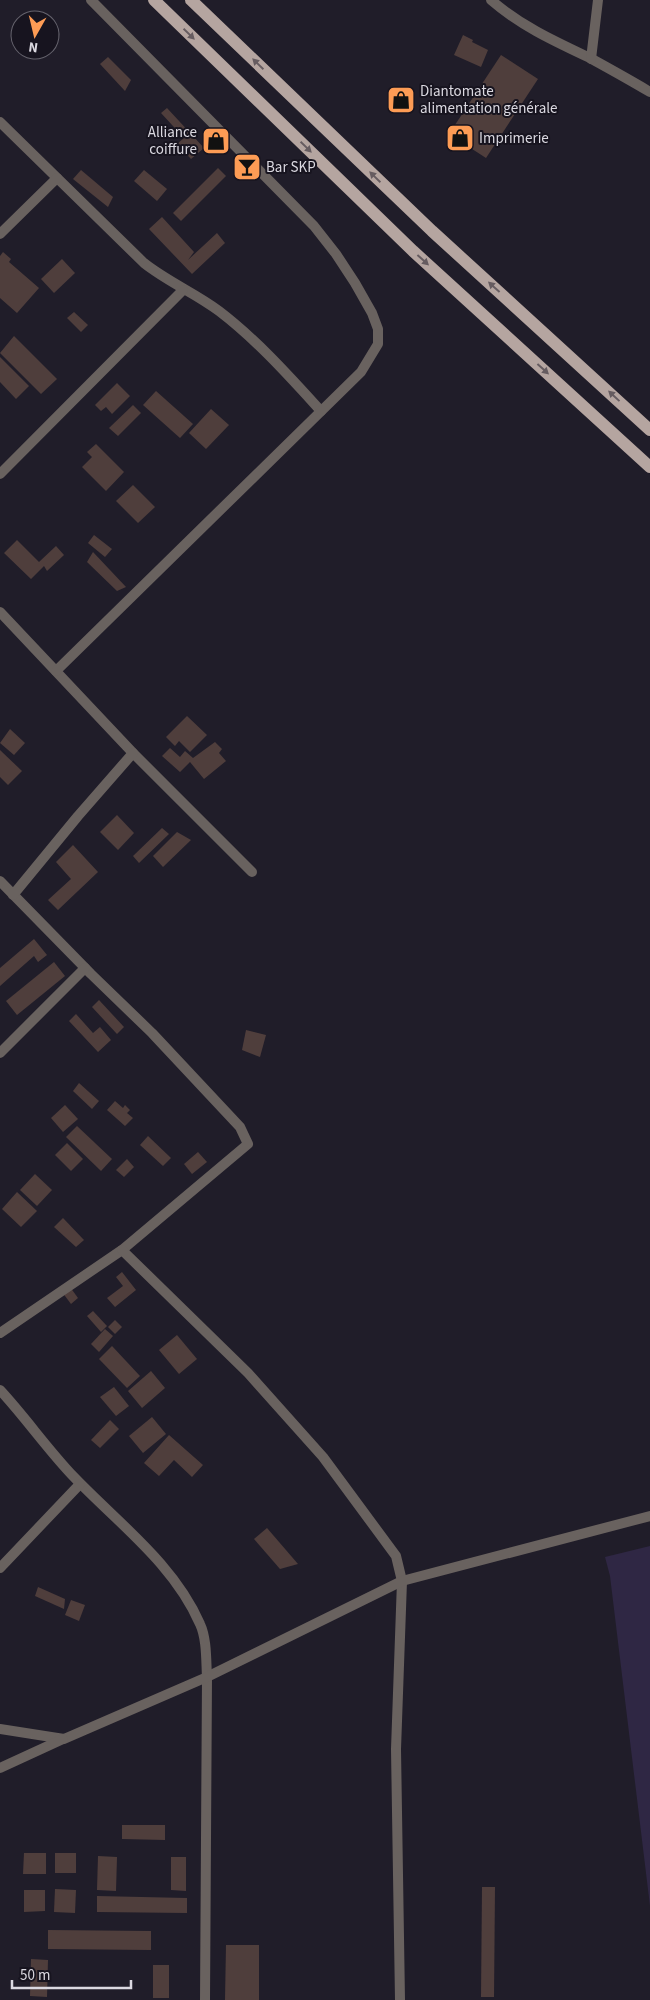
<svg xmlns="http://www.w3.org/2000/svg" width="650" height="2000" font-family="'Source Sans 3',sans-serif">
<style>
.green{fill:#2f2744}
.building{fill:#4f3e3c}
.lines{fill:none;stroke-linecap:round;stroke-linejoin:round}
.street{stroke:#69625f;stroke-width:10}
.primary{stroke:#b5a5a0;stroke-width:12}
.oneway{fill:#665c60}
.labels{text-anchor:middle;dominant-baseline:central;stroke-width:4;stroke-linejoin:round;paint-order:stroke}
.poi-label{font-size:15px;fill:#dbd9e1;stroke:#17141f;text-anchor:start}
</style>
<rect width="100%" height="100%" fill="#201d29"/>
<!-- green -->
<polygon class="green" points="650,1546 650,1906 610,1576 605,1557"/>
<!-- building -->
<g class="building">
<polygon points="463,35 473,40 472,42 488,50 481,67 454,55"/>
<polygon points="501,55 538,79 486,158 449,134"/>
<polygon points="108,57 131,80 125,91 100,64"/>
<polygon points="167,108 204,148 191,159 177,144 184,138 161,113"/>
<polygon points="218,168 226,176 181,221 173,213"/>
<polygon points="81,170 113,197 108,207 73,179"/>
<polygon points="144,170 167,189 157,201 134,181"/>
<polygon points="162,217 194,252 188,260 217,233 225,243 192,274 149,229"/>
<polygon points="3,252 11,259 9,262 39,288 17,313 0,298 0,256"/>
<polygon points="62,259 75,273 54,293 41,279"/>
<polygon points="74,312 88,325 81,332 67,318"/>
<polygon points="14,336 57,379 41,394 0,353"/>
<polygon points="0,357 29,386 16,399 0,382"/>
<polygon points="117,383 130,396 112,414 106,407 101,411 95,405"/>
<polygon points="156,391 193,424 180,438 143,405"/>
<polygon points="133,405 141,413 118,436 109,428"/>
<polygon points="211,409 229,425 206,449 189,433"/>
<polygon points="96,444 124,472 106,491 82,467 92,457 87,452"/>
<polygon points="133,485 155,507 138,523 116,501"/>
<polygon points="94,535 112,549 105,557 88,543"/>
<polygon points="17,540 39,562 56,546 64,555 47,571 44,566 31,579 4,553"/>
<polygon points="93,552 126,587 117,591 87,562"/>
<polygon points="187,716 207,735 190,752 179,741 175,746 166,737"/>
<polygon points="10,729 25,743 14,755 0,743"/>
<polygon points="215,742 222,749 219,753 226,761 204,779 190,762 180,772 162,756 170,748 180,757 185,751 193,758"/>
<polygon points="0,750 22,771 8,785 0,777"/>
<polygon points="117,815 134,833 118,850 100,832"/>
<polygon points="162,828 169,834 139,863 133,856"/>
<polygon points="177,832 191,840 163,867 153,856"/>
<polygon points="73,845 98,872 58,910 48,900 71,879 56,862"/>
<polygon points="34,939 47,955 38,962 34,956 0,986 0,968"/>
<polygon points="54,962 65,976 17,1015 6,1001"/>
<polygon points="99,1000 124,1027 117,1034 92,1007"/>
<polygon points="76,1014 93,1033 100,1027 111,1040 98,1052 69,1021"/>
<polygon points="246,1030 266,1035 260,1057 242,1050"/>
<polygon points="79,1083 99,1101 92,1109 73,1091"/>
<polygon points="115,1101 123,1108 125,1105 130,1110 127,1113 133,1118 125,1126 107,1110"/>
<polygon points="65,1105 78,1119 63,1132 51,1118"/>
<polygon points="77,1126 112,1159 101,1171 66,1137"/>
<polygon points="148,1136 171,1158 163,1166 140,1145"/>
<polygon points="67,1143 83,1159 71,1171 55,1155"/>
<polygon points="198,1152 207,1162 192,1174 184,1164"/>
<polygon points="127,1159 134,1167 124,1177 116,1170"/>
<polygon points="35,1174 52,1190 37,1206 20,1190"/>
<polygon points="17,1192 37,1211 21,1227 2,1209"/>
<polygon points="63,1218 84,1240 76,1247 54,1227"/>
<polygon points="122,1272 136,1290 115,1307 107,1298 123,1286 116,1277"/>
<polygon points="70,1287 78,1298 71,1304 62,1292"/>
<polygon points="93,1311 107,1326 101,1332 87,1316"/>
<polygon points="115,1320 122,1327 115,1334 108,1327"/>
<polygon points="105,1329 113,1336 99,1352 91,1344"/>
<polygon points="177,1335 197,1359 179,1374 159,1350"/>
<polygon points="112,1346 140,1376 127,1388 99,1359"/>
<polygon points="151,1371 165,1388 142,1408 128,1391"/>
<polygon points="114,1387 129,1406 116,1416 100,1397"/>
<polygon points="152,1417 166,1434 143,1453 129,1436"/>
<polygon points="110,1420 119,1429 100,1448 91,1440"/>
<polygon points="169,1435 203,1465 192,1477 174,1460 159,1476 144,1463"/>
<polygon points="267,1528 298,1564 280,1569 254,1539"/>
<polygon points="38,1587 65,1599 64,1609 35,1596"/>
<polygon points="71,1600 85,1605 79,1621 65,1615"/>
<polygon points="122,1825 165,1825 165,1840 122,1839"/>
<polygon points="24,1853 46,1853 46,1874 23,1874"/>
<rect x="55" y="1853" width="21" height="20"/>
<polygon points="98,1856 117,1857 116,1891 97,1890"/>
<polygon points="171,1857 186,1857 186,1891 171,1890"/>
<polygon points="482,1887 495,1887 494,1997 481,1997"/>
<polygon points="55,1889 76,1890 75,1913 54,1912"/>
<polygon points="24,1890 45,1890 45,1911 24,1912"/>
<polygon points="97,1896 187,1898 187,1913 97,1912"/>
<polygon points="48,1930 151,1931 151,1950 48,1949"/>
<polygon points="226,1945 259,1945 259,2000 225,2000"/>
<polygon points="31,1959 48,1960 47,1997 30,1996"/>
<rect x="153" y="1965" width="16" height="33"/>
</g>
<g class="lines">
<!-- street -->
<g class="street">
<path d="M491 0C521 26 554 41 590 58 610 69 630 80 650 92"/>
<polyline points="591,59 598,0"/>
<path d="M0 122 144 263C168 282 195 293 219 311 257 340 289 376 321 411"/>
<polyline points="0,234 57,178"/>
<polyline points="0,474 183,290"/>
<polyline points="0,612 133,753 252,872"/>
<polyline points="56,671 361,372 378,344 378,329 372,313 355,283 336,254 314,226 91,0"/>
<polyline points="0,881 91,974 152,1033 240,1127 248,1144 122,1250 0,1333"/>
<polyline points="13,895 78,816 133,753"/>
<polyline points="0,1053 85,968"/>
<polyline points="122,1250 248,1373 323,1457 396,1556 402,1581 396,1749 400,2000"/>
<path d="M0 1390C26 1418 48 1450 74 1477 118 1523 174 1564 200 1624 207 1639 206 1661 207 1677L205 2000"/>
<polyline points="0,1568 80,1484"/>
<polyline points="0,1729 64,1739 207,1677 402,1581 650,1516"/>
<polyline points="0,1768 63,1739"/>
</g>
<!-- primary -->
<g class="primary">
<polyline points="154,0 413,251 650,467"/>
<polyline points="191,0 432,231 650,430"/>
</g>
</g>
<!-- one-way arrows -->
<defs><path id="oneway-solid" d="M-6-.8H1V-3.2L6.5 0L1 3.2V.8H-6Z" transform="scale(1.25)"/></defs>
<g class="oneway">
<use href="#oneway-solid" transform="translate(189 34) rotate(44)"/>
<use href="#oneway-solid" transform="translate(258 64) rotate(-136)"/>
<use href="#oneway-solid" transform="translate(306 147) rotate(44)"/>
<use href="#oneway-solid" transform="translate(375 177) rotate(-136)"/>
<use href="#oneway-solid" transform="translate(423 260) rotate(42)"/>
<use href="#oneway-solid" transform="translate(494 287) rotate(-138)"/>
<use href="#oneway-solid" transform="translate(543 369) rotate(42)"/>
<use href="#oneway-solid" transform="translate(614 396) rotate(-137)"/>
</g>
<!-- icons -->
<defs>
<symbol id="shop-square" viewBox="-11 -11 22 22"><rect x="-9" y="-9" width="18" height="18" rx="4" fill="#fd9c55" stroke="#17141f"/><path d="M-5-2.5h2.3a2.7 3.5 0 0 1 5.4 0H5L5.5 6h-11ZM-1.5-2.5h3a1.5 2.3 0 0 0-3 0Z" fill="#111"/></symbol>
<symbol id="bar-square" viewBox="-11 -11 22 22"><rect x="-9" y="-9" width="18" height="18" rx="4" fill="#fd9c55" stroke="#17141f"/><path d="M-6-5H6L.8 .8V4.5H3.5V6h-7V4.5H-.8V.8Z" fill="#111"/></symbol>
</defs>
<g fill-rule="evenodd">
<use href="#shop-square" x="385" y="84" width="32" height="32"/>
<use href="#shop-square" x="444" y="122" width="32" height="32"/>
<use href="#shop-square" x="200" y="125" width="32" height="32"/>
<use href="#bar-square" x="231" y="151" width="32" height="32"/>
</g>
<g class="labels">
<!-- poi labels -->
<g class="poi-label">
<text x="420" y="91">Diantomate<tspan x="420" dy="17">alimentation générale</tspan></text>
<text x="197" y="132" text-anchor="end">Alliance<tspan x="197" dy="17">coiffure</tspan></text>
<text x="479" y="138">Imprimerie</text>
<text x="266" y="167">Bar SKP</text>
</g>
</g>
<!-- north arrow -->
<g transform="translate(35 35) rotate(188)"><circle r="24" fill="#17141f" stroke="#65636d"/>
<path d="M0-4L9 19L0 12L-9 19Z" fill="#fd9c55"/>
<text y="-8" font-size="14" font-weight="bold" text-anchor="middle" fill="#dbd9e1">N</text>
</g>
<!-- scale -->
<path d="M12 1980v8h119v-8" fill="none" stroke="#dbd9e1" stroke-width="2.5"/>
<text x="20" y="1980" font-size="15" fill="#dbd9e1" stroke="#17141f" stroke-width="4" paint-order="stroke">50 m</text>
</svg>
